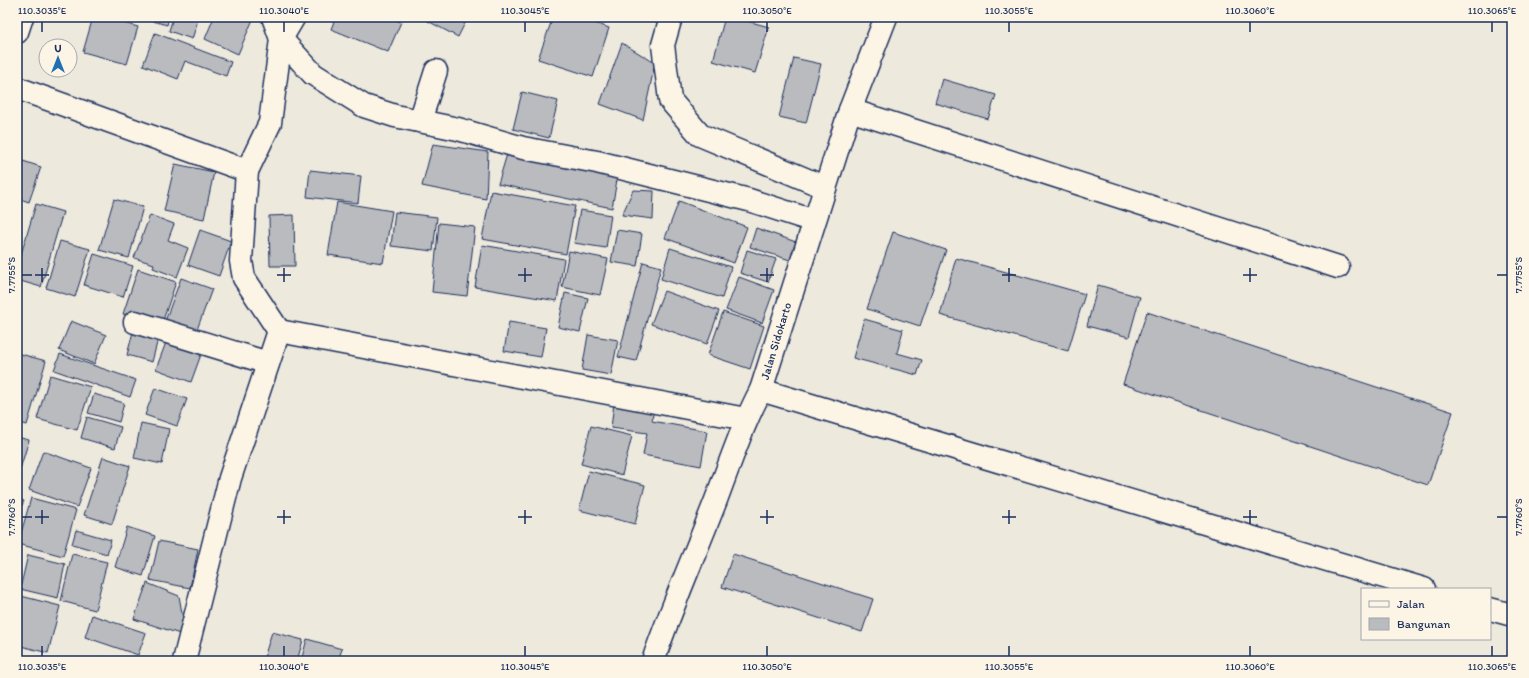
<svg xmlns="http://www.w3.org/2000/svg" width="1529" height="678" font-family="Itim,sans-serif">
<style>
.building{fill:#babbbe;stroke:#1b2f5e}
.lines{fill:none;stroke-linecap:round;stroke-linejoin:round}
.minor-casing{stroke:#1b2f5e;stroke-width:25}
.minor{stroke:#fcf5e5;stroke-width:22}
.ticks{fill:none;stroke:#1b2f5e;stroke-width:1.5}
.labels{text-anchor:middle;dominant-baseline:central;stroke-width:4;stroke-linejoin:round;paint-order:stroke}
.street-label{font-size:12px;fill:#1b2f5e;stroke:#fcf5e5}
.neatline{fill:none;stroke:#1b2f5e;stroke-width:1.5}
.ticks-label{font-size:10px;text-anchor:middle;fill:#1b2f5e}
</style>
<rect width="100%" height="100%" fill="#eee9dd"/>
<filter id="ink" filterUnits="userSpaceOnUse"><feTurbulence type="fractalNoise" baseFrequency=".025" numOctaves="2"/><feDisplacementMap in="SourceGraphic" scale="8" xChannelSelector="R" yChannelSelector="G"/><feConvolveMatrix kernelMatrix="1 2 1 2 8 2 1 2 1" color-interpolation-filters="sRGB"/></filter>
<g filter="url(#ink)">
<!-- building -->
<g class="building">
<polygon points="93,17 103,17 138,27 127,64 83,52"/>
<polygon points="139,17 169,17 167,25"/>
<polygon points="173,17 199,17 192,39 169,31"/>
<polygon points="214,17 254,17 238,54 205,39"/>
<polygon points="336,17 389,17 401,22 388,52 331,29"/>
<polygon points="427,17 468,17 458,37 426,20"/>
<polygon points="553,17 578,17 609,28 593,77 538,59"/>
<polygon points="725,17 733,17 769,27 755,73 713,61"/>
<polygon points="155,33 231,62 226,76 185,61 178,79 143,65"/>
<polygon points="622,43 655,63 643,120 600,104"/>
<polygon points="794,58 821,64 806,123 779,117"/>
<polygon points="942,79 996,95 988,119 935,103"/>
<polygon points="522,92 558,101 549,138 513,129"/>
<polygon points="433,144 488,152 486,199 422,186"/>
<polygon points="507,154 618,174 612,208 498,184"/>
<polygon points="17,159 41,167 29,202 17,198"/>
<polygon points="175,164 214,172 204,219 164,211"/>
<polygon points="310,170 361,176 358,203 307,197"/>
<polygon points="633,190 654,191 653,219 622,215"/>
<polygon points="491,191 575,206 566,254 482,239"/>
<polygon points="114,199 143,207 129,258 99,250"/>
<polygon points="679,201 747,227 734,263 665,238"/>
<polygon points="337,202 392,211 383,263 328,255"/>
<polygon points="36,204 63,212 41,287 17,280 17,268"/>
<polygon points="580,210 611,215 606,248 574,243"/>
<polygon points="395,212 437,217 433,251 391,246"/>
<polygon points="150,215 174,224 168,240 188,248 177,277 153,268 154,264 134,258"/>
<polygon points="294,215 295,266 270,266 269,216"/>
<polygon points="439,223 475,227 467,296 432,292"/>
<polygon points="756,228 796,242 790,260 750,247"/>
<polygon points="200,230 231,241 219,276 188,265"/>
<polygon points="617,230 642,234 637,266 611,262"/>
<polygon points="893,232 946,250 920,326 867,309"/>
<polygon points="60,241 90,249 75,297 46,288"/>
<polygon points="482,245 564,259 557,301 475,287"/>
<polygon points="670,248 731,267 722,298 661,279"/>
<polygon points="747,250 776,259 768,282 740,273"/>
<polygon points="569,251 608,259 600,295 562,287"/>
<polygon points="94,254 133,266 123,297 84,285"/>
<polygon points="956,258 1085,294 1068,351 940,315"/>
<polygon points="643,262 661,267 636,361 618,357"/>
<polygon points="138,269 176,282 161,326 123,314"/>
<polygon points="739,277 774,290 762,323 726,310"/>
<polygon points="181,278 212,289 195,335 164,324"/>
<polygon points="1098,285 1140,297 1129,337 1087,326"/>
<polygon points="664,291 719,311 707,344 651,324"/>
<polygon points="565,293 588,298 580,332 558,327"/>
<polygon points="723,312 764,326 750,369 708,355"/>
<polygon points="1147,312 1453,412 1428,485 1123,384"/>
<polygon points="864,319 903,330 897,353 922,360 917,375 853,358"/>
<polygon points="71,321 106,335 94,364 59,350"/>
<polygon points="509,322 546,328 541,357 504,351"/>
<polygon points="134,328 159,335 152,362 127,355"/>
<polygon points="588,335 618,340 611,375 582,370"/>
<polygon points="168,337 203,349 191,382 156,369"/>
<polygon points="17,353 46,361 27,425 17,422"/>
<polygon points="60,354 136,380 130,397 54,370"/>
<polygon points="50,375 91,387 77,430 37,419"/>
<polygon points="155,388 187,399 177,426 145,415"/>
<polygon points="94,394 124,403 119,422 88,413"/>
<polygon points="614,403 654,407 652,421 707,431 701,466 643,455 647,433 611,428"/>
<polygon points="87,417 121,427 115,448 81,438"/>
<polygon points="141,423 169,429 162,464 134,458"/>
<polygon points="591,426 632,436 622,475 581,464"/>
<polygon points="17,437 29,440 17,479"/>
<polygon points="43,451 91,468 77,507 29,490"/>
<polygon points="103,457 130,466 112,524 84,515"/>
<polygon points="589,471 645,485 635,524 579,510"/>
<polygon points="17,498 24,501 17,516"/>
<polygon points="31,498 76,510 63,556 18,544"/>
<polygon points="127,527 155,536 143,576 115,567"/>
<polygon points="76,530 111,540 107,554 72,544"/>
<polygon points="159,541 198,549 190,588 150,580"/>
<polygon points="72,554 107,562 95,610 61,601"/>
<polygon points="733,554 873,599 862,632 722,587"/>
<polygon points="28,555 65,564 58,598 20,589"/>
<polygon points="147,583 179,596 186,636 134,619"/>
<polygon points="17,595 60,606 48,653 17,645"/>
<polygon points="92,615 146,633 138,655 85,637"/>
<polygon points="272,632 303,640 297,661 263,661"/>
<polygon points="307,639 342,649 338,661 301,661"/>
</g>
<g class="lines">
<defs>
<g id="minor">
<polyline points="273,17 281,39 313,74 364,106 395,116 458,129 523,148 597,162 749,200 814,221"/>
<polyline points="671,17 663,45 670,100 700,135 824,187"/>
<polyline points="17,32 22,17"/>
<polyline points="17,88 247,171"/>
<polyline points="850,110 1338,267"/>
<polyline points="420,121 436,71"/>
<polyline points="135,322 268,363"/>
<polyline points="279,331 746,419"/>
<polyline points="761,390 1424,589"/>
<polyline points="1490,609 1512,615"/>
<polyline points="184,661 230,478 279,331 244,278 241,261 247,171 270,123 281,39 294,17"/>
<path d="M653 661C672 606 695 554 716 500 730 463 742 426 761 390L850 110 886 17"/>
</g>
</defs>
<!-- minor casing -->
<use href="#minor" class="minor-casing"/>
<!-- minor -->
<use href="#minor" class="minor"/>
</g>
</g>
<!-- ticks -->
<path class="ticks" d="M42 22V32M284 22V32M525 22V32M767 22V32M1009 22V32M1250 22V32M1492 22V32M42 268V282M284 268V282M525 268V282M767 268V282M1009 268V282M1250 268V282M22 275H32M35 275H49M277 275H291M518 275H532M760 275H774M1002 275H1016M1243 275H1257M1497 275H1507M42 510V524M284 510V524M525 510V524M767 510V524M1009 510V524M1250 510V524M22 517H32M35 517H49M277 517H291M518 517H532M760 517H774M1002 517H1016M1243 517H1257M1497 517H1507M42 646V656M284 646V656M525 646V656M767 646V656M1009 646V656M1250 646V656M1492 646V656"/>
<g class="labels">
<!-- street labels -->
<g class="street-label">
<text transform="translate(776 341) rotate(-73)">Jalan Sidokarto</text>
</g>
</g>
<!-- margin -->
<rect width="1529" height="678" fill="none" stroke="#fcf5e5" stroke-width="44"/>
<!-- legend -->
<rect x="1361" y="588" width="130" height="52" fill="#fcf5e5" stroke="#a2a6af"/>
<rect x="1369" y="601" width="20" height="6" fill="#fcf5e5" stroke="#a2a6af"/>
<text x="1397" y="608" font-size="12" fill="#1b2f5e">Jalan</text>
<rect x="1369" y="618" width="20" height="12" fill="#babbbe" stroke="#a2a6af"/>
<text x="1397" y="628" font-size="12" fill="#1b2f5e">Bangunan</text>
<!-- north arrow -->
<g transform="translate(58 58)"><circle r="19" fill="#fcf5e5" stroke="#a2a6af"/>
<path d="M0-3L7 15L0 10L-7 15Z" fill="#1f6fb2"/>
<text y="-6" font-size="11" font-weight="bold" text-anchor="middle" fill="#1b2f5e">U</text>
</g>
<rect x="22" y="22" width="1485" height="634" class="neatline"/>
<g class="ticks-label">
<text x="42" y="14">110.3035°E</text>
<text x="284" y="14">110.3040°E</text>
<text x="525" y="14">110.3045°E</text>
<text x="767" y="14">110.3050°E</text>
<text x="1009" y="14">110.3055°E</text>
<text x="1250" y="14">110.3060°E</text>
<text x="1492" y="14">110.3065°E</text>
<text transform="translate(11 275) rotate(-90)" y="4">7.7755°S</text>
<text transform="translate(1518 275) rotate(-90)" y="4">7.7755°S</text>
<text transform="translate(11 517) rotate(-90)" y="4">7.7760°S</text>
<text transform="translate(1518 517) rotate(-90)" y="4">7.7760°S</text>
<text x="42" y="670">110.3035°E</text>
<text x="284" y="670">110.3040°E</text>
<text x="525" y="670">110.3045°E</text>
<text x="767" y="670">110.3050°E</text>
<text x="1009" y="670">110.3055°E</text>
<text x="1250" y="670">110.3060°E</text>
<text x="1492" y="670">110.3065°E</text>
</g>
</svg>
